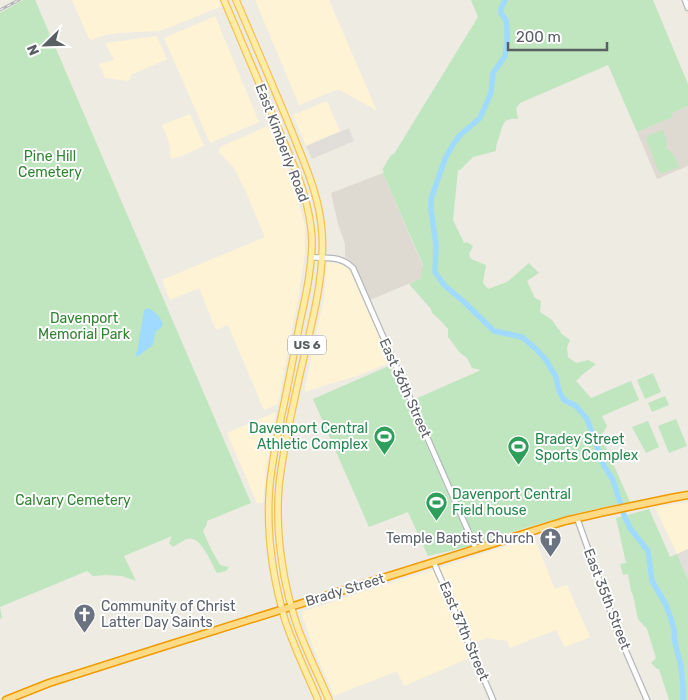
<svg xmlns="http://www.w3.org/2000/svg" width="688" height="700" font-family="Rubik,sans-serif">
<style>
.commercial{fill:#fff3d6}
.industrial{fill:#e1deda}
.education{fill:#dedad1}
.green{fill:#bfe6be}
.water{fill:#a1daff}
.lines{fill:none;stroke-linecap:round;stroke-linejoin:round}
.river{stroke:#a1daff;stroke-width:5.5}
.minor-casing{stroke:#b5b9bd;stroke-width:7}
.major-casing{stroke:#f5c154;stroke-width:8}
.highway-casing{stroke:#f09a00;stroke-width:9}
.minor{stroke:#fff;stroke-width:4.5}
.major{stroke:#ffeca6;stroke-width:5.5}
.highway{stroke:#ffdb88;stroke-width:6}
.rail-casing{stroke:#b3b4b5;stroke-width:3}
.rail{stroke:#fff;stroke-width:1;stroke-dasharray:4;stroke-linecap:butt}
.labels{text-anchor:middle;dominant-baseline:central;stroke-width:4;stroke-linejoin:round;paint-order:stroke}
.shield{fill:#fff;stroke:#8c8f92;stroke-width:1}
.shield-label{font-size:12px;font-weight:bold;fill:#5a5f64}
.street-label{font-size:14px;fill:#5a5f64;stroke:#fff}
.park-label{font-size:14px;fill:#318431;stroke:#fff}
.leisure-label{font-size:14px;fill:#27864d;stroke:#fff;text-anchor:start}
.worship-label{font-size:14px;fill:#5b616d;stroke:#fff;text-anchor:end}
</style>
<rect width="100%" height="100%" fill="#eeebe2"/>
<!-- commercial -->
<g class="commercial">
<polygon points="72,0 219,0 222,6 171,27 158,31 118,33 101,36 90,41"/>
<polygon points="255,0 329,0 377,111 340,90 333,91 299,105"/>
<polygon points="215,16 259,122 210,143 164,38"/>
<polygon points="157,36 167,59 131,75 129,81 105,78 99,64 114,60 105,43"/>
<polygon points="327,101 340,131 306,146 293,115"/>
<polygon points="190,114 204,146 182,156 171,159 169,142 162,125"/>
<polygon points="270,125 290,175 305,225 305,253 299,293 278,404 264,410 228,325 216,330 199,288 170,300 162,280 265,237 245,190 234,168 219,152 220,147"/>
<polygon points="327,262 346,265 350,269 390,360 389,363 357,376 326,385 305,392 305,386 324,298"/>
<polygon points="276,412 266,469 263,503 257,503 227,433"/>
<polygon points="688,502 688,549 677,554 655,507"/>
<polygon points="534,537 555,589 567,585 590,637 565,647 556,630 510,648 507,641 486,638 473,644 439,568"/>
<polygon points="434,569 471,657 404,686 397,671 334,696 313,647 301,612"/>
</g>
<!-- industrial -->
<g class="industrial">
<polygon points="349,128 354,141 312,159 306,146"/>
<polygon points="688,549 688,580 677,554"/>
</g>
<!-- education -->
<g class="education">
<polygon points="688,106 688,166 657,179 637,132 673,117 672,113"/>
<polygon points="383,173 427,276 370,300 354,264 345,257 345,244 338,224 331,193"/>
</g>
<!-- green -->
<g class="green">
<path d="M23 0H35L251 503 207 521V524L203 531 211 549 220 565 229 567 226 571 217 573C211 563 201 535 187 539 183 540 177 545 173 547L169 543 172 536 124 556 136 581 122 576 106 575 93 576 87 571 0 607 2 618 0 619V13Z"/>
<path d="M471 0H653L688 84V106L672 113 673 117 637 132 608 65 520 103 516 108 518 119C503 118 504 122 500 134 498 140 496 144 496 151L473 157 460 170H458L453 220 464 243 467 242 473 246 469 254 471 259 486 265 483 283 488 289 507 282 529 263 539 273 527 281 535 298 541 301 540 312 552 320 562 334 570 340 567 347 568 357 576 363 588 360 596 364 582 375 576 381 591 398 631 381 639 400 602 416 607 426 601 436 630 502C578 511 528 527 477 543L413 400 481 370 472 368 467 358 460 353 448 337V329L441 321 432 313 431 309 409 284 421 278V273L423 265 383 173 384 171 382 170 391 155 394 154 478 17Z"/>
<polygon points="663,130 667,141 666,148 674,155 679,167 662,173 659,172 646,139 647,136"/>
<polygon points="391,365 471,546 428,556 408,512 369,527 313,399"/>
<polygon points="653,373 661,392 645,399 637,380"/>
<polygon points="665,396 669,405 652,412 648,403"/>
<polygon points="676,419 687,446 669,453 658,426"/>
<polygon points="648,421 659,447 646,453 632,427"/>
<polygon points="649,509 670,557 677,554 688,580 688,700 669,700 659,669 657,669 651,663 656,658 647,629 638,619 633,595 631,591 628,574 623,575 620,564 626,563 616,518"/>
</g>
<!-- water -->
<path class="water" d="M148 308C153 310 165 320 162 326 159 332 159 327 156 332 154 335 154 341 153 345L137 357 135 354 137 352 144 310Z"/>
<g class="lines">
<!-- river -->
<polyline class="river" points="505,0 501,9 501,13 506,20 507,29 507,42 505,56 493,73 491,93 480,118 459,136 452,146 445,159 431,199 431,210 436,245 435,272 444,285 463,301 494,331 522,337 536,349 546,360 556,377 559,391 564,400 576,406 587,419 604,466 613,480 624,515 630,528 648,551 652,581 665,603 670,616 674,629 675,643 681,666 683,686 683,700"/>
<defs>
<g id="minor">
<polyline points="685,0 688,8"/>
<path d="M311 257C328 259 340 255 353 268L476 549"/>
<polyline points="577,518 618,633 647,700"/>
<polyline points="434,563 493,700"/>
</g>
<g id="major">
<path d="M224 0 297 173C305 195 311 217 312 240 312 268 306 295 300 322 294 354 288 386 281 418 276 444 270 470 269 497 267 539 273 579 285 620 294 647 307 674 318 700"/>
<path d="M236 0C255 44 274 88 292 132 305 165 320 197 322 233 325 278 310 330 300 374 292 411 283 448 279 486 275 532 283 587 299 631 308 654 319 677 329 700"/>
</g>
<polyline id="highway" points="6,700 49,683 159,648 565,521 604,512 671,498 688,495"/>
</defs>
<!-- minor casing -->
<use href="#minor" class="minor-casing"/>
<!-- major casing -->
<use href="#major" class="major-casing"/>
<!-- highway casing -->
<use href="#highway" class="highway-casing"/>
<!-- minor -->
<use href="#minor" class="minor"/>
<!-- major -->
<use href="#major" class="major"/>
<!-- highway -->
<use href="#highway" class="highway"/>
<defs>
<polyline id="rail" points="0,10 19,0"/>
</defs>
<!-- rail casing -->
<use href="#rail" class="rail-casing"/>
<!-- rail -->
<use href="#rail" class="rail"/>
</g>
<!-- icons -->
<defs>
<symbol id="stadium-pin" viewBox="-11 -11 22 30"><path d="M0 17L-7.5 6A9.5 9.5 0 1 1 7.5 6Z" fill="#2e9e5b" stroke="#fff"/><path d="M0-5a6.5 5 0 1 0 0 10a6.5 5 0 1 0 0-10ZM-3.5-1.8h7v3.6h-7Z" fill="#fff"/></symbol>
<symbol id="church-pin" viewBox="-11 -11 22 30"><path d="M0 17L-7.5 6A9.5 9.5 0 1 1 7.5 6Z" fill="#6b7280" stroke="#fff"/><path d="M-1.2-6h2.4v3.5h3.3v2.4h-3.3V6h-2.4V-.1h-3.3v-2.4h3.3Z" fill="#fff"/></symbol>
</defs>
<g fill-rule="evenodd">
<use href="#stadium-pin" x="372" y="424" width="25" height="34"/>
<use href="#stadium-pin" x="506" y="434" width="25" height="34"/>
<use href="#stadium-pin" x="424" y="490" width="25" height="34"/>
<use href="#church-pin" x="538" y="526" width="25" height="34"/>
<use href="#church-pin" x="72" y="602" width="25" height="34"/>
</g>
<g class="labels">
<!-- shield labels -->
<rect class="shield" x="288" y="335.5" width="38" height="19" rx="4"/>
<g class="shield-label">
<text x="307" y="345">US 6</text>
</g>
<!-- street labels -->
<g class="street-label">
<text transform="translate(282 143) rotate(69)">East Kimberly Road</text>
<text transform="translate(405 388) rotate(66)">East 36th Street</text>
<text transform="translate(345 590) rotate(-17)">Brady Street</text>
<text transform="translate(607 599) rotate(69)">East 35th Street</text>
<text transform="translate(464 631) rotate(67)">East 37th Street</text>
</g>
<!-- park labels -->
<g class="park-label">
<text x="50" y="156">Pine Hill<tspan x="50" dy="16">Cemetery</tspan></text>
<text x="84" y="318">Davenport<tspan x="84" dy="16">Memorial Park</tspan></text>
<text x="73" y="500">Calvary Cemetery</text>
</g>
<!-- leisure labels -->
<g class="leisure-label">
<text x="368" y="428" text-anchor="end">Davenport Central<tspan x="368" dy="16">Athletic Complex</tspan></text>
<text x="535" y="439">Bradey Street<tspan x="535" dy="16">Sports Complex</tspan></text>
<text x="452" y="494">Davenport Central<tspan x="452" dy="16">Field house</tspan></text>
</g>
<!-- worship labels -->
<g class="worship-label">
<text x="534" y="538">Temple Baptist Church</text>
<text x="101" y="606" text-anchor="start">Community of Christ<tspan x="101" dy="16">Latter Day Saints</tspan></text>
</g>
</g>
<!-- north arrow -->
<g transform="translate(45 45) rotate(247)" stroke="#ffffff" stroke-width="4" paint-order="stroke">
<path d="M0-4L9 19L0 12L-9 19Z" fill="#5a5f64"/>
<text y="-8" font-size="14" font-weight="bold" text-anchor="middle" fill="#5a5f64">N</text>
</g>
<!-- scale -->
<path d="M508 42v8h99v-8" fill="none" stroke="#5a5f64" stroke-width="2.5"/>
<text x="516" y="42" font-size="15" fill="#5a5f64" stroke="#ffffff" stroke-width="4" paint-order="stroke">200 m</text>
</svg>
